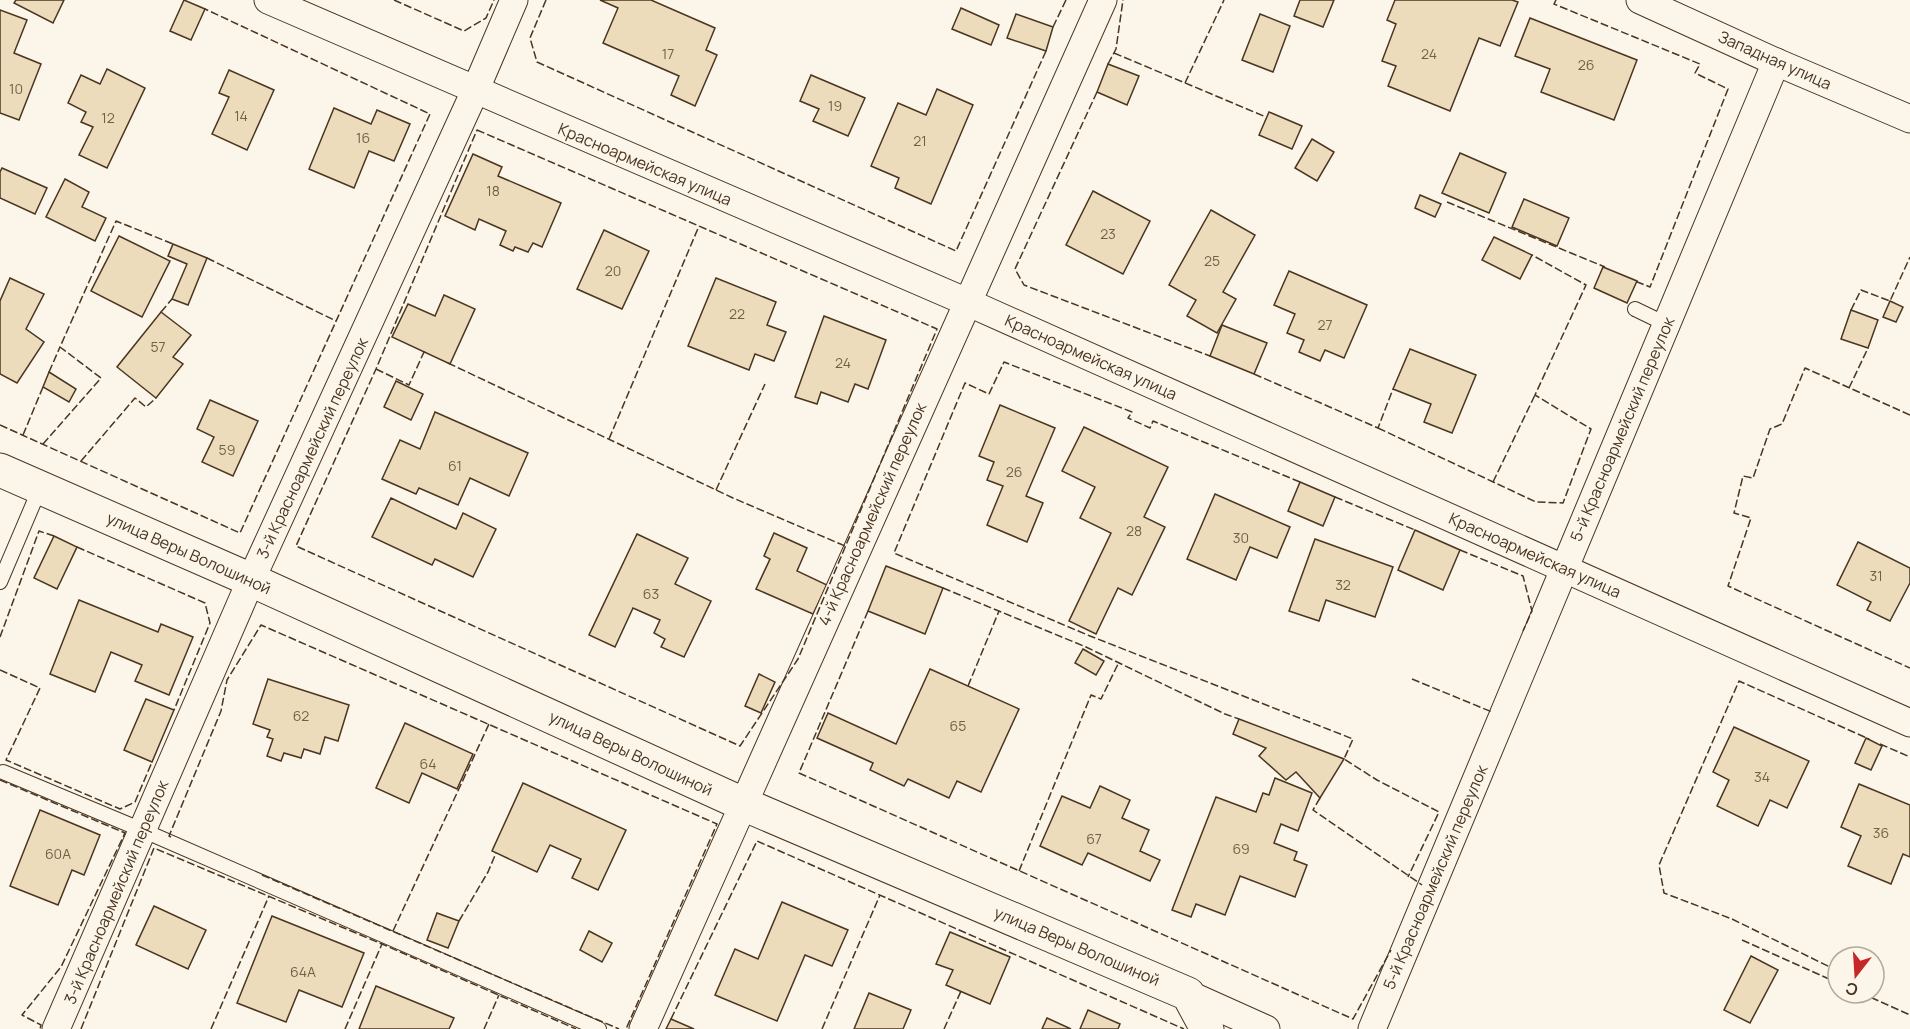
<svg xmlns="http://www.w3.org/2000/svg" width="1910" height="1029" font-family="Manrope,sans-serif">
<style>
.building{fill:#ecdcbc;stroke:#4a3520;stroke-width:1.5}
.lines{fill:none;stroke-linecap:round;stroke-linejoin:round}
.service-casing{stroke:#4a3520;stroke-width:16}
.minor-casing{stroke:#4a3520;stroke-width:29}
.tertiary-casing{stroke:#4a3520;stroke-width:35}
.service{stroke:#fbf6e9;stroke-width:14}
.minor{stroke:#fbf6e9;stroke-width:27}
.tertiary{stroke:#fbf6e9;stroke-width:33}
.fence{stroke:#4a3520;stroke-width:1.5;stroke-dasharray:8 3;stroke-linecap:butt}
.labels{text-anchor:middle;dominant-baseline:central;stroke-width:4.5;stroke-linejoin:round;paint-order:stroke}
.number-label{font-size:14px;fill:#725f47}
.street-label{font-size:16px;fill:#4a3520;stroke:#fbf6e9}
</style>
<rect width="100%" height="100%" fill="#fbf6e9"/>
<!-- building -->
<g class="building">
<polygon points="16,0 64,0 53,23 14,3"/>
<polygon points="184,0 205,9 191,40 170,31"/>
<polygon points="600,0 651,0 715,28 706,50 717,55 695,106 671,95 679,76 603,43 618,8"/>
<polygon points="1300,0 1334,0 1323,27 1294,16"/>
<polygon points="1395,0 1512,0 1518,2 1500,46 1479,38 1450,111 1388,86 1396,66 1382,61 1396,24 1387,20"/>
<polygon points="961,8 999,25 991,45 952,29"/>
<polygon points="0,10 27,20 14,53 41,64 19,120 0,113"/>
<polygon points="1016,14 1053,27 1046,51 1007,38"/>
<polygon points="1260,14 1290,26 1273,72 1242,60"/>
<polygon points="1530,18 1637,60 1614,120 1541,92 1550,69 1515,56"/>
<polygon points="1108,64 1139,76 1127,105 1097,92"/>
<polygon points="107,69 145,88 107,168 79,155 93,127 81,122 86,112 68,103 81,75 100,84"/>
<polygon points="229,70 274,90 247,150 212,134 229,97 219,93"/>
<polygon points="811,75 865,98 848,136 813,121 819,109 800,101"/>
<polygon points="937,89 973,105 931,204 895,188 899,178 871,166 898,103 926,115"/>
<polygon points="334,108 371,124 377,110 410,124 394,161 369,151 354,188 309,169"/>
<polygon points="1269,112 1302,126 1292,149 1259,135"/>
<polygon points="1312,139 1334,152 1317,181 1295,168"/>
<polygon points="1460,153 1506,173 1489,213 1442,193"/>
<polygon points="473,154 502,167 498,176 561,203 542,247 533,243 528,252 515,247 513,251 500,245 506,231 479,219 475,230 445,216"/>
<polygon points="2,168 47,188 35,214 0,198 0,172"/>
<polygon points="65,179 89,192 82,207 106,218 95,241 46,217"/>
<polygon points="1093,191 1150,221 1123,274 1066,245"/>
<polygon points="1420,195 1441,204 1435,217 1415,208"/>
<polygon points="1524,199 1569,218 1557,246 1512,227"/>
<polygon points="1211,210 1255,235 1223,292 1236,299 1217,333 1187,316 1196,300 1169,285"/>
<polygon points="604,230 649,251 622,309 577,289"/>
<polygon points="119,236 170,261 142,317 91,291"/>
<polygon points="1494,237 1532,255 1520,279 1482,260"/>
<polygon points="173,244 207,258 188,305 172,299 187,264 168,256"/>
<polygon points="1603,267 1637,281 1627,303 1594,288"/>
<polygon points="1289,271 1367,305 1344,358 1325,350 1320,361 1299,352 1304,340 1287,333 1295,314 1274,305"/>
<polygon points="10,278 44,294 26,329 44,342 17,383 0,374 0,301"/>
<polygon points="716,278 776,302 767,325 786,332 774,361 755,354 749,370 688,346"/>
<polygon points="444,295 475,309 450,364 392,337 408,304 435,316"/>
<polygon points="1890,301 1903,307 1896,322 1883,317"/>
<polygon points="1851,310 1878,320 1868,348 1841,339"/>
<polygon points="161,312 191,335 173,357 183,364 156,398 117,367"/>
<polygon points="824,316 886,340 868,389 855,384 848,402 821,392 817,404 795,397"/>
<polygon points="1222,325 1267,343 1254,374 1210,356"/>
<polygon points="1410,349 1476,375 1452,433 1424,422 1431,404 1393,389"/>
<polygon points="49,372 76,389 69,402 43,387"/>
<polygon points="396,381 423,394 411,420 384,407"/>
<polygon points="210,400 258,421 233,476 202,462 214,437 197,429"/>
<polygon points="1000,405 1055,428 1026,496 1043,503 1027,542 987,525 1003,486 987,480 994,462 979,456"/>
<polygon points="435,412 528,453 509,496 470,478 458,505 419,488 416,494 382,479 400,440 420,449"/>
<polygon points="1084,427 1168,467 1144,517 1165,527 1132,595 1118,588 1096,634 1069,621 1111,533 1080,518 1095,487 1062,471"/>
<polygon points="1300,482 1335,497 1323,526 1288,511"/>
<polygon points="1215,494 1290,527 1277,558 1250,547 1236,580 1187,559"/>
<polygon points="391,498 456,529 463,513 496,529 473,577 435,559 432,565 372,537"/>
<polygon points="1415,530 1460,550 1443,590 1398,570"/>
<polygon points="774,533 807,548 797,571 827,585 813,614 756,589 770,559 764,556"/>
<polygon points="637,534 688,558 675,584 711,601 684,657 661,647 665,639 654,633 660,620 633,608 615,647 589,635"/>
<polygon points="54,536 77,547 57,589 34,578"/>
<polygon points="1315,539 1393,567 1375,617 1326,600 1319,621 1289,611"/>
<polygon points="1858,542 1910,568 1910,583 1890,621 1867,610 1871,602 1837,585"/>
<polygon points="886,566 943,588 925,634 868,611"/>
<polygon points="79,600 158,632 161,624 193,637 169,695 135,681 142,665 111,652 95,692 50,674"/>
<polygon points="1083,649 1104,661 1096,675 1075,663"/>
<polygon points="930,669 1019,709 981,792 957,781 949,798 908,779 904,786 870,770 873,763 817,738 828,713 896,744"/>
<polygon points="759,674 775,682 761,713 745,706"/>
<polygon points="268,679 349,705 338,741 325,737 320,754 304,749 301,758 284,753 281,761 267,756 273,739 267,737 270,730 253,724"/>
<polygon points="146,699 174,710 152,762 124,750"/>
<polygon points="1239,719 1344,759 1320,798 1296,772 1286,780 1259,756 1266,748 1233,734"/>
<polygon points="405,723 473,754 457,789 422,773 409,803 376,788"/>
<polygon points="1734,727 1809,761 1787,808 1770,800 1758,826 1717,806 1729,780 1713,772"/>
<polygon points="1866,738 1882,746 1871,770 1855,763"/>
<polygon points="1275,778 1312,793 1298,831 1281,824 1274,843 1297,852 1294,860 1307,865 1295,897 1240,876 1225,915 1196,904 1191,917 1172,910 1216,797 1256,812 1263,793 1269,795"/>
<polygon points="523,783 626,830 598,890 572,878 581,859 550,845 537,872 492,851"/>
<polygon points="1859,784 1910,805 1910,857 1903,854 1891,884 1848,866 1861,836 1841,827"/>
<polygon points="1100,786 1130,800 1122,818 1149,830 1140,851 1160,860 1150,881 1088,853 1082,865 1040,846 1062,796 1090,808"/>
<polygon points="40,810 100,835 84,875 72,870 58,905 10,886"/>
<polygon points="782,902 848,930 832,966 805,955 777,1021 715,995 735,949 758,959"/>
<polygon points="154,906 206,930 188,969 136,945"/>
<polygon points="437,913 459,921 448,948 427,940"/>
<polygon points="272,916 364,953 342,1007 299,990 286,1022 237,1003"/>
<polygon points="589,931 612,943 602,962 580,950"/>
<polygon points="950,932 1010,957 990,1004 946,985 953,970 936,964"/>
<polygon points="1751,956 1778,970 1750,1023 1724,1010"/>
<polygon points="376,986 454,1018 449,1029 359,1029"/>
<polygon points="869,993 911,1010 903,1029 854,1029"/>
<polygon points="1088,1010 1120,1024 1118,1029 1080,1029"/>
<polygon points="1047,1018 1071,1029 1042,1029"/>
<polygon points="671,1019 694,1029 666,1029"/>
</g>
<g class="lines">
<defs>
<g id="service">
<polyline points="1635,309 1666,324"/>
<polyline points="0,582 40,488"/>
<polyline points="3,772 142,830 599,1029"/>
</g>
<g id="minor">
<polyline points="268,0 967,302 1910,723"/>
<polyline points="1640,0 1776,62 1910,119"/>
<polyline points="1188,994 1266,1029"/>
<polyline points="56,1029 251,580 475,91 514,0"/>
<polyline points="643,1029 1103,0"/>
<polyline points="1372,1029 1776,62"/>
</g>
<polyline id="tertiary" points="0,470 251,580 743,804 1188,994 1207,1029"/>
</defs>
<!-- service casing -->
<use href="#service" class="service-casing"/>
<!-- minor casing -->
<use href="#minor" class="minor-casing"/>
<!-- tertiary casing -->
<use href="#tertiary" class="tertiary-casing"/>
<!-- service -->
<use href="#service" class="service"/>
<!-- minor -->
<use href="#minor" class="minor"/>
<!-- tertiary -->
<use href="#tertiary" class="tertiary"/>
<!-- fence -->
<g class="fence">
<polyline points="394,0 464,31 486,18 494,0"/>
<polyline points="546,0 530,38 537,62 956,251 1046,51"/>
<polyline points="1556,0 1554,4 1700,64 1695,73 1728,89 1650,287 1635,281"/>
<polyline points="1053,27 1066,0"/>
<polyline points="1114,53 1266,117"/>
<polyline points="1108,64 1116,49 1123,0"/>
<polyline points="1185,83 1224,0"/>
<polyline points="1097,92 1015,269 1024,285 1210,356"/>
<polygon points="477,130 937,329 798,659 740,746 296,546 376,369"/>
<polyline points="1447,202 1605,267"/>
<polyline points="207,258 336,321"/>
<polyline points="1851,310 1861,290 1890,301 1910,257"/>
<polyline points="161,312 172,299"/>
<polyline points="448,363 733,498 845,546"/>
<polyline points="376,369 409,385 424,352 426,353"/>
<polyline points="49,372 60,347"/>
<polyline points="1254,374 1378,428 1393,389"/>
<polyline points="1849,388 1868,348"/>
<polyline points="1910,415 1805,368 1782,424 1770,429 1753,478 1743,476 1734,513 1751,518 1728,586 1910,668"/>
<polyline points="0,425 240,533 430,114 205,9"/>
<polyline points="1378,428 1536,502 1563,503 1591,429 1535,395 1586,285 1532,255"/>
<polyline points="23,435 43,387"/>
<polyline points="609,439 699,226"/>
<polyline points="43,444 101,378 60,347 116,221 173,244"/>
<polyline points="81,461 135,398 146,407 156,398"/>
<polyline points="1300,482 1153,421 1150,428 1128,418 1132,412 1004,362 989,394 965,383 894,553 1090,636 1353,739 1344,759 1377,780 1439,812 1408,877"/>
<polyline points="1493,482 1535,395"/>
<polyline points="716,490 765,384"/>
<polyline points="1335,497 1415,530"/>
<polyline points="77,547 205,603 210,623 174,710"/>
<polyline points="1460,550 1523,576 1532,611 1523,631"/>
<polyline points="943,588 1086,647 1225,714 1239,719"/>
<polyline points="868,611 799,773 1353,1019 1391,950"/>
<polyline points="0,637 39,531 54,536"/>
<polyline points="0,670 40,688 6,760 120,809 135,802 152,762"/>
<polyline points="1412,679 1492,712"/>
<polyline points="968,686 999,611"/>
<polyline points="1880,744 1910,757"/>
<polyline points="0,780 125,833 61,967 22,1015 41,1025 40,1029"/>
<polyline points="1320,798 1313,810 1422,885"/>
<polyline points="171,837 169,836 221,711 227,680 261,625 717,824 626,1029"/>
<polyline points="1019,871 1091,695 1101,699 1119,662"/>
<polyline points="262,875 619,1029"/>
<polyline points="459,921 488,872 496,853"/>
<polyline points="393,931 489,724"/>
<polyline points="1742,940 1838,983"/>
<polyline points="1838,971 1732,919 1664,893 1659,865 1739,681 1869,739"/>
<polyline points="1861,993 1910,1015"/>
<polyline points="671,1019 757,841 1184,1029"/>
<polyline points="81,1029 154,848 382,944 576,1029"/>
<polyline points="211,1029 269,896"/>
<polyline points="345,1029 382,944"/>
<polyline points="484,1029 499,995"/>
<polyline points="822,1029 880,895"/>
<polyline points="944,1029 961,991"/>
</g>
</g>
<g class="labels">
<!-- number labels -->
<g class="number-label">
<text x="668" y="53">17</text>
<text x="1429" y="53">24</text>
<text x="1586" y="64">26</text>
<text x="16" y="88">10</text>
<text x="835" y="105">19</text>
<text x="241" y="115">14</text>
<text x="108" y="117">12</text>
<text x="363" y="137">16</text>
<text x="920" y="140">21</text>
<text x="493" y="190">18</text>
<text x="1108" y="233">23</text>
<text x="1212" y="260">25</text>
<text x="613" y="270">20</text>
<text x="737" y="313">22</text>
<text x="1325" y="324">27</text>
<text x="158" y="346">57</text>
<text x="843" y="362">24</text>
<text x="227" y="449">59</text>
<text x="455" y="465">61</text>
<text x="1014" y="471">26</text>
<text x="1134" y="530">28</text>
<text x="1241" y="537">30</text>
<text x="1876" y="575">31</text>
<text x="1343" y="584">32</text>
<text x="651" y="593">63</text>
<text x="301" y="715">62</text>
<text x="958" y="725">65</text>
<text x="428" y="763">64</text>
<text x="1762" y="776">34</text>
<text x="1881" y="832">36</text>
<text x="1094" y="838">67</text>
<text x="1241" y="848">69</text>
<text x="58" y="853">60А</text>
<text x="303" y="971">64А</text>
</g>
<!-- street labels -->
<g class="street-label">
<text transform="translate(1775 60) rotate(24)">Западная улица</text>
<text transform="translate(645 164) rotate(23)">Красноармейская улица</text>
<text transform="translate(1091 357) rotate(24)">Красноармейская улица</text>
<text transform="translate(1622 429) rotate(-67)">5-й Красноармейский переулок</text>
<text transform="translate(312 448) rotate(-65)">3-й Красноармейский переулок</text>
<text transform="translate(872 514) rotate(-66)">4-й Красноармейский переулок</text>
<text transform="translate(189 553) rotate(24)">улица Веры Волошиной</text>
<text transform="translate(1535 555) rotate(24)">Красноармейская улица</text>
<text transform="translate(631 753) rotate(25)">улица Веры Волошиной</text>
<text transform="translate(1435 877) rotate(-67)">5-й Красноармейский переулок</text>
<text transform="translate(116 892) rotate(-67)">3-й Красноармейский переулок</text>
<text transform="translate(1077 946) rotate(23)">улица Веры Волошиной</text>
</g>
</g>
<!-- north arrow -->
<g transform="translate(1856 975) rotate(197)"><circle r="28" fill="#fbf6e9" stroke="#b4a999" stroke-width="1.5"/>
<path d="M0-4.5L10 22L0 15L-10 22Z" fill="#c62828"/>
<text y="-9" font-size="16" font-weight="bold" text-anchor="middle" fill="#4a3520">С</text>
</g>
</svg>
